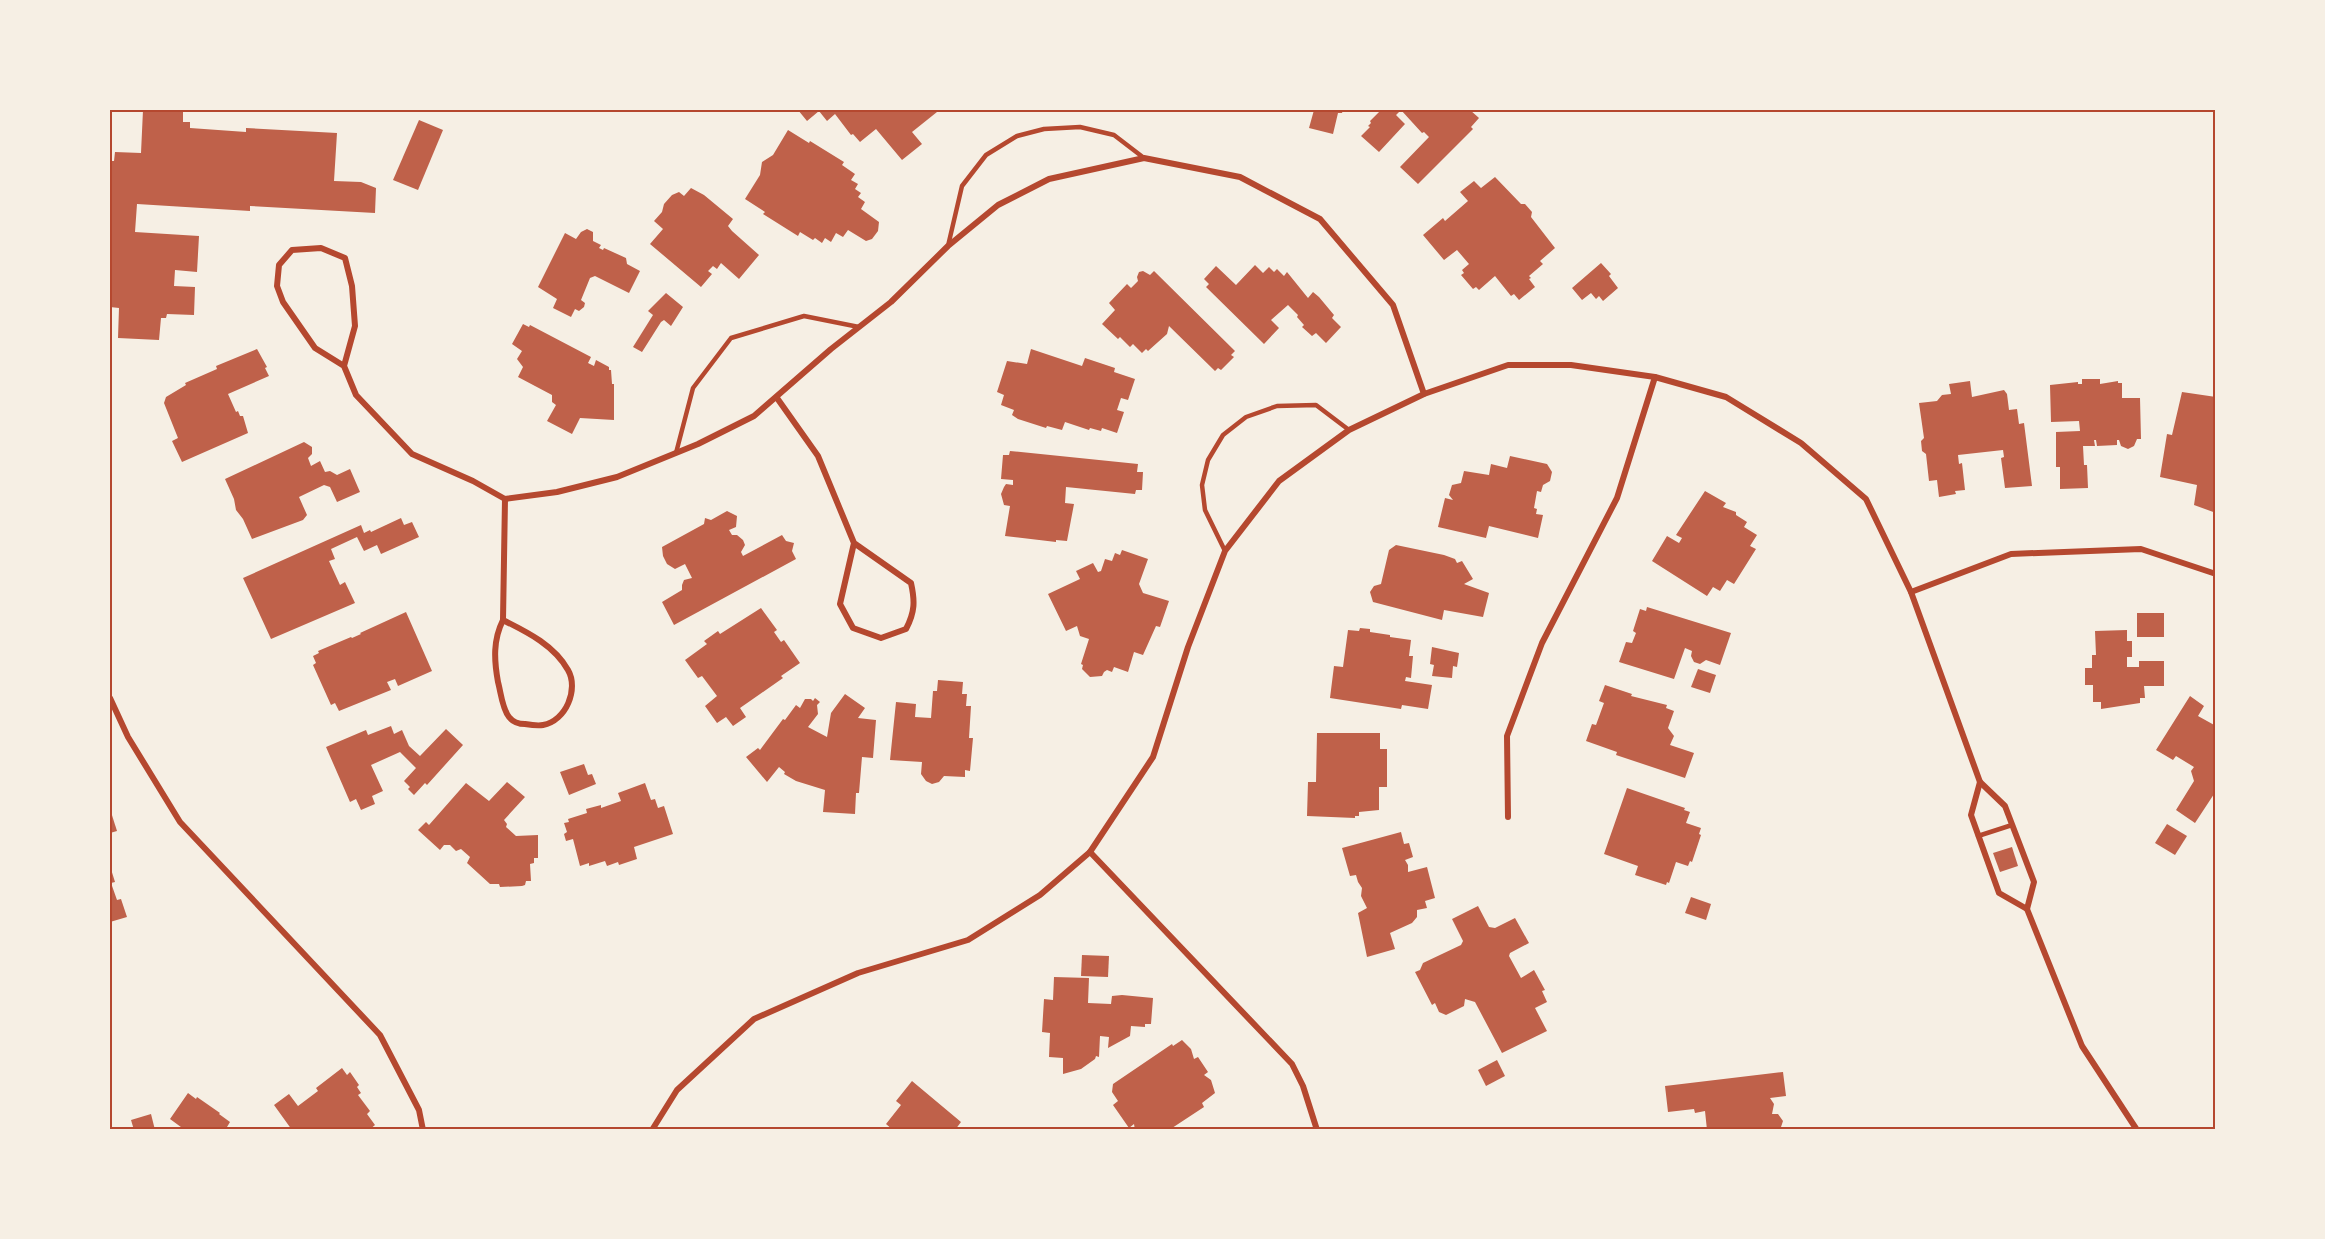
<svg xmlns="http://www.w3.org/2000/svg" width="2325" height="1239" font-family="Manrope,sans-serif">
<style>
.building{fill:#bf614a}
.lines{fill:none;stroke-linecap:round;stroke-linejoin:round}
.service{stroke:#b5482f;stroke-width:4.5}
.minor{stroke:#b5482f;stroke-width:6}
.neatline{fill:none;stroke:#b5482f;stroke-width:2}
</style>
<rect width="100%" height="100%" fill="#f6efe4"/>
<!-- building -->
<g class="building">
<polygon points="143,110 183,110 183,122 190,122 190,128 246,132 246,128 337,133 334,181 361,182 376,188 375,213 250,206 250,211 137,204 135,232 199,236 197,272 175,270 174,286 195,287 194,315 167,314 166,318 161,318 159,340 118,338 119,308 110,307 110,161 114,161 115,152 141,153"/>
<polygon points="798,110 935,110 937,112 912,132 922,144 902,160 876,129 860,142 853,134 851,135 835,114 827,121 819,111 807,121"/>
<polygon points="1314,110 1343,110 1342,113 1338,113 1333,134 1309,128"/>
<polygon points="1381,110 1470,110 1479,118 1471,127 1473,129 1418,184 1400,167 1429,137 1424,132 1422,133 1401,110 1396,115 1405,124 1379,152 1361,136 1370,127 1368,126 1371,123 1370,121"/>
<polygon points="419,120 443,130 418,190 393,180"/>
<polygon points="788,130 809,143 810,141 844,162 842,165 855,174 851,180 858,184 855,189 861,193 858,197 865,202 861,209 879,222 878,231 872,239 866,241 848,230 843,237 836,233 831,242 825,238 822,243 815,238 813,240 800,232 798,236 763,214 765,212 745,199 760,175 762,162 773,155"/>
<polygon points="1495,177 1521,204 1525,204 1532,212 1531,217 1555,248 1540,261 1543,264 1529,276 1531,278 1529,279 1535,287 1519,300 1514,294 1511,296 1495,276 1479,290 1476,287 1473,289 1461,275 1464,273 1462,270 1469,264 1457,250 1444,260 1423,235 1443,218 1445,221 1468,201 1460,192 1474,181 1481,188"/>
<polygon points="691,188 704,195 733,219 728,226 732,231 759,255 739,279 721,263 717,269 713,266 708,271 712,274 701,287 650,244 663,229 654,221 662,212 664,204 672,195 679,192 684,196"/>
<polygon points="587,229 593,232 593,241 601,245 599,248 603,250 604,248 626,258 627,264 640,271 629,293 595,276 590,278 581,300 585,303 584,307 579,311 575,309 571,317 553,308 557,299 538,287 565,233 576,239 581,232"/>
<polygon points="1601,263 1611,274 1609,276 1618,288 1603,301 1599,296 1596,299 1591,293 1582,300 1572,288"/>
<polygon points="1255,265 1263,273 1269,267 1274,272 1277,269 1284,276 1287,272 1308,298 1313,292 1319,297 1334,315 1332,318 1341,327 1326,343 1316,333 1312,336 1302,327 1304,325 1297,317 1298,315 1288,305 1271,320 1279,328 1264,344 1206,287 1209,284 1204,279 1216,266 1236,285"/>
<polygon points="1143,271 1150,275 1154,271 1235,351 1231,355 1234,357 1221,370 1218,368 1215,371 1169,326 1167,334 1148,351 1146,349 1142,353 1133,344 1130,347 1120,337 1118,339 1102,324 1115,310 1109,303 1127,284 1131,288 1138,281 1137,277 1139,272"/>
<polygon points="666,293 683,307 671,326 664,320 661,322 642,352 633,347 653,315 648,311"/>
<polygon points="523,324 529,327 530,325 591,357 588,363 594,366 596,360 609,367 609,370 611,370 612,384 614,384 614,420 580,418 572,434 547,421 556,405 552,402 552,395 518,377 523,367 517,359 522,351 512,344"/>
<polygon points="257,349 267,367 265,368 269,376 228,394 236,412 238,411 240,416 243,416 248,433 182,462 172,441 178,438 164,403 166,397 186,385 185,383 217,369 216,366"/>
<polygon points="1031,349 1082,366 1085,358 1115,368 1114,372 1135,379 1128,400 1121,398 1117,410 1124,412 1117,433 1102,428 1101,431 1090,428 1089,430 1065,422 1062,430 1047,426 1046,428 1018,419 1012,415 1014,410 1001,405 1004,395 997,392 1007,361 1027,364"/>
<polygon points="2082,379 2100,379 2100,384 2118,381 2118,383 2122,383 2122,398 2140,398 2141,439 2137,439 2134,446 2128,449 2121,446 2119,440 2117,440 2117,445 2097,446 2096,440 2094,440 2095,446 2083,446 2084,465 2087,465 2088,488 2060,489 2060,467 2056,467 2056,432 2080,431 2079,421 2051,422 2050,385 2078,382 2078,384 2082,384"/>
<polygon points="1970,381 1972,397 2004,390 2007,394 2009,410 2017,409 2019,424 2024,423 2032,486 2005,488 2001,458 2004,457 2003,450 1958,455 1959,464 1962,463 1965,490 1955,491 1956,494 1939,497 1937,480 1929,481 1926,454 1922,451 1921,441 1924,438 1919,403 1937,401 1942,395 1951,394 1949,384"/>
<polygon points="2182,392 2216,397 2216,513 2194,505 2197,485 2160,477 2167,434 2172,435"/>
<polygon points="304,442 312,447 312,454 308,458 311,466 320,461 325,472 330,471 337,475 350,469 360,492 337,502 330,487 324,485 299,497 307,515 303,520 252,539 243,519 236,510 234,499 225,479"/>
<polygon points="1010,451 1138,464 1137,472 1143,472 1142,490 1136,490 1135,494 1066,487 1065,503 1074,504 1067,541 1056,540 1056,542 1005,536 1010,506 1004,505 1001,494 1004,487 1006,484 1013,485 1013,480 1001,479 1003,455 1009,455"/>
<polygon points="1510,456 1547,464 1552,472 1550,481 1543,485 1541,492 1537,491 1534,508 1537,509 1536,514 1543,515 1538,538 1489,526 1486,538 1438,527 1445,498 1453,500 1449,495 1452,485 1461,483 1464,471 1489,475 1491,464 1507,468"/>
<polygon points="1705,491 1726,503 1723,507 1736,512 1736,515 1747,522 1744,527 1757,535 1750,546 1756,549 1734,584 1727,580 1720,591 1713,587 1707,596 1652,561 1667,536 1679,543 1682,538 1676,535"/>
<polygon points="727,511 737,516 736,527 729,530 732,535 737,535 743,540 745,545 741,552 743,556 782,535 786,541 794,543 792,551 796,559 674,625 662,602 682,590 682,585 684,580 692,578 685,564 675,569 667,564 663,556 662,547 704,524 705,518 711,520"/>
<polygon points="401,518 404,525 412,522 419,537 381,554 377,545 364,551 357,537 331,549 335,559 329,561 340,585 345,582 355,603 271,639 243,578 361,525 364,533 370,530 371,532"/>
<polygon points="1396,545 1444,555 1455,559 1457,563 1462,561 1473,579 1464,584 1489,593 1483,617 1444,610 1442,620 1373,602 1370,592 1374,586 1381,584 1389,550"/>
<polygon points="1122,550 1148,559 1139,584 1143,593 1169,601 1160,627 1156,626 1143,655 1134,652 1128,672 1114,667 1112,672 1107,670 1104,672 1102,676 1090,677 1082,669 1083,665 1081,664 1089,639 1080,636 1077,626 1066,631 1048,594 1080,579 1076,571 1093,563 1098,572 1101,571 1105,559 1112,561 1115,553 1120,555"/>
<polygon points="1647,607 1731,633 1720,665 1706,660 1700,664 1694,662 1691,656 1692,651 1685,648 1674,679 1619,662 1626,642 1632,643 1636,633 1633,631 1640,609 1646,611"/>
<polygon points="761,608 777,630 774,632 781,642 784,640 800,663 781,676 783,678 740,708 746,717 733,726 726,717 717,723 705,706 717,696 702,676 698,678 685,660 707,644 704,641 718,631 720,634"/>
<polygon points="406,612 432,671 398,686 395,679 387,682 391,690 339,711 335,703 331,705 313,665 316,663 313,656 319,653 318,651 351,637 352,638 361,634 360,633"/>
<rect x="2137" y="613" width="27" height="24"/>
<polygon points="1360,628 1370,629 1370,632 1390,635 1390,637 1411,640 1409,656 1413,656 1411,678 1406,677 1405,681 1432,685 1428,709 1402,705 1401,709 1330,698 1334,666 1343,667 1348,630 1359,631"/>
<polygon points="2127,630 2127,641 2132,641 2132,657 2127,657 2127,667 2139,667 2139,661 2164,661 2164,686 2144,686 2145,698 2140,698 2140,703 2101,709 2101,702 2093,702 2093,685 2085,685 2085,668 2092,668 2092,655 2096,655 2095,631"/>
<polygon points="1432,647 1459,653 1457,667 1453,666 1452,678 1432,676 1434,665 1430,664"/>
<polygon points="1698,669 1716,675 1710,693 1691,687"/>
<polygon points="938,680 963,682 962,694 967,694 966,706 971,706 969,738 973,738 970,771 965,770 965,777 944,776 939,782 932,784 926,781 921,774 922,762 890,760 896,702 916,704 915,717 931,718 933,691 937,691"/>
<polygon points="1605,685 1632,694 1631,696 1667,705 1666,708 1674,711 1668,728 1674,736 1670,745 1694,753 1685,778 1616,755 1617,752 1586,741 1592,724 1596,725 1604,703 1599,701"/>
<polygon points="845,694 865,708 858,718 876,720 873,758 862,757 859,793 856,793 855,814 823,812 825,790 796,781 784,774 785,772 779,767 767,782 746,757 758,748 760,750 783,719 785,720 796,705 800,708 805,699 811,699 813,701 815,698 820,702 817,705 818,714 808,727 827,737 831,713"/>
<polygon points="2190,696 2204,706 2198,716 2216,726 2216,791 2195,823 2176,810 2194,781 2191,771 2194,767 2176,756 2173,760 2156,750"/>
<polygon points="391,726 394,734 402,730 409,746 420,756 446,729 463,745 427,785 425,783 414,795 408,789 410,787 404,781 416,768 400,752 371,765 383,791 372,796 375,804 361,810 356,799 350,802 326,747 366,730 368,735"/>
<polygon points="1317,733 1380,733 1380,749 1387,749 1387,787 1379,787 1379,810 1359,812 1359,816 1355,816 1355,818 1307,816 1308,782 1316,782"/>
<polygon points="584,764 588,775 592,774 596,784 569,795 560,772"/>
<polygon points="507,782 525,797 504,820 507,824 506,827 516,836 538,835 538,858 534,858 534,863 530,864 531,881 526,881 525,885 522,886 500,887 499,884 490,884 467,863 470,857 461,849 456,851 450,845 444,845 440,850 418,830 426,822 429,825 466,783 489,801"/>
<polygon points="645,783 651,800 655,799 658,808 664,806 673,834 634,847 637,859 619,865 618,862 607,866 605,861 589,866 589,863 580,866 573,839 566,841 564,834 567,832 564,823 569,822 568,819 587,813 586,809 601,805 601,808 621,801 618,793"/>
<polygon points="1627,788 1685,808 1684,810 1690,812 1686,823 1701,828 1699,834 1701,835 1692,862 1690,861 1688,866 1676,862 1669,883 1667,882 1666,885 1635,875 1638,866 1604,854"/>
<polygon points="110,809 117,831 110,833"/>
<polygon points="2167,824 2187,836 2175,855 2155,843"/>
<polygon points="1401,832 1404,844 1409,843 1413,857 1405,860 1408,865 1408,872 1427,867 1435,898 1425,901 1427,908 1417,910 1417,917 1412,923 1390,933 1395,949 1367,957 1358,913 1367,908 1361,896 1362,888 1358,882 1356,875 1350,876 1342,848"/>
<polygon points="2012,847 2018,866 2000,872 1993,853"/>
<polygon points="110,866 115,882 111,883 117,900 121,899 127,917 110,922"/>
<polygon points="1691,897 1711,904 1706,920 1685,913"/>
<polygon points="1478,906 1489,927 1495,928 1515,918 1529,943 1510,953 1509,956 1521,978 1534,970 1545,990 1542,991 1547,1002 1535,1008 1547,1031 1502,1053 1475,1002 1465,999 1464,1006 1446,1015 1439,1012 1435,1003 1432,1005 1415,972 1420,970 1423,963 1461,945 1463,941 1452,919"/>
<polygon points="1082,955 1109,956 1108,977 1081,976"/>
<polygon points="1054,977 1089,978 1088,1003 1111,1004 1112,996 1122,995 1153,998 1151,1024 1145,1024 1145,1027 1131,1026 1130,1036 1108,1048 1109,1037 1100,1036 1099,1057 1096,1056 1095,1059 1081,1069 1063,1074 1063,1058 1049,1057 1050,1033 1042,1032 1044,999 1053,1000"/>
<polygon points="1182,1040 1191,1049 1194,1059 1198,1057 1208,1072 1204,1075 1211,1080 1215,1093 1202,1103 1204,1107 1169,1130 1135,1130 1134,1124 1129,1128 1113,1105 1118,1101 1112,1092 1113,1084 1172,1044 1173,1046"/>
<polygon points="1497,1060 1505,1076 1486,1086 1478,1070"/>
<polygon points="342,1068 347,1075 350,1072 359,1085 357,1087 361,1093 358,1095 370,1111 367,1114 375,1125 369,1130 292,1130 274,1105 289,1094 298,1106 318,1091 316,1088"/>
<polygon points="1783,1072 1786,1096 1770,1098 1774,1104 1772,1114 1778,1114 1783,1121 1780,1130 1707,1130 1705,1111 1695,1113 1694,1109 1668,1112 1665,1086"/>
<polygon points="912,1081 961,1122 955,1130 893,1130 886,1124 901,1105 896,1101"/>
<polygon points="188,1093 196,1099 197,1097 220,1113 219,1114 230,1122 227,1127 230,1130 185,1130 170,1119"/>
<polygon points="151,1114 155,1130 134,1130 131,1120"/>
</g>
<g class="lines">
<!-- service -->
<g class="service">
<polyline points="948,246 962,186 986,155 1017,136 1044,129 1080,127 1114,135 1144,158"/>
<polyline points="676,453 693,388 731,338 804,316 859,327"/>
<polyline points="1225,551 1205,510 1202,485 1208,460 1223,435 1246,417 1277,406 1316,405 1349,430"/>
<polyline points="1978,836 2012,825"/>
</g>
<!-- minor -->
<g class="minor">
<polyline points="344,366 355,326 352,286 345,258 321,248 292,250 279,265 277,286 283,302 315,348 344,366 356,395 412,454 473,481 505,499 557,492 617,477 698,444 754,416 831,349 891,302 948,246 998,205 1049,179 1144,158 1240,177 1320,219 1393,305 1424,394"/>
<path d="M777 398 818 456 854 543 911 583C915 601 915 612 906 629L881 638 853 628 840 604 854 543"/>
<polyline points="1911,592 2011,554 2141,549 2216,574"/>
<path d="M503 620C527 632 554 645 568 670 579 689 566 721 543 725 538 726 531 725 525 724 519 724 513 722 509 717 502 708 501 693 498 682 494 660 493 640 503 620L505 499"/>
<polyline points="110,698 128,737 180,822 380,1035 419,1110 423,1130"/>
<polyline points="1980,782 2005,806 2034,882 2027,909 2082,1046 2137,1130"/>
<polyline points="1508,817 1507,736 1542,643 1617,498 1655,377"/>
<polyline points="1090,852 1292,1064 1303,1086 1317,1130"/>
<polyline points="652,1130 677,1090 754,1019 858,973 968,940 1040,895 1090,852 1153,757 1188,647 1225,551 1279,481 1349,430 1424,394 1508,365 1571,365 1655,377 1726,397 1801,443 1866,499 1911,592 1980,782 1971,815 1999,893 2027,909"/>
</g>
</g>
<!-- border -->
<rect width="2325" height="1239" fill="none" stroke="#f6efe4" stroke-width="222"/>
<rect x="111" y="111" width="2103" height="1017" class="neatline"/>
</svg>
